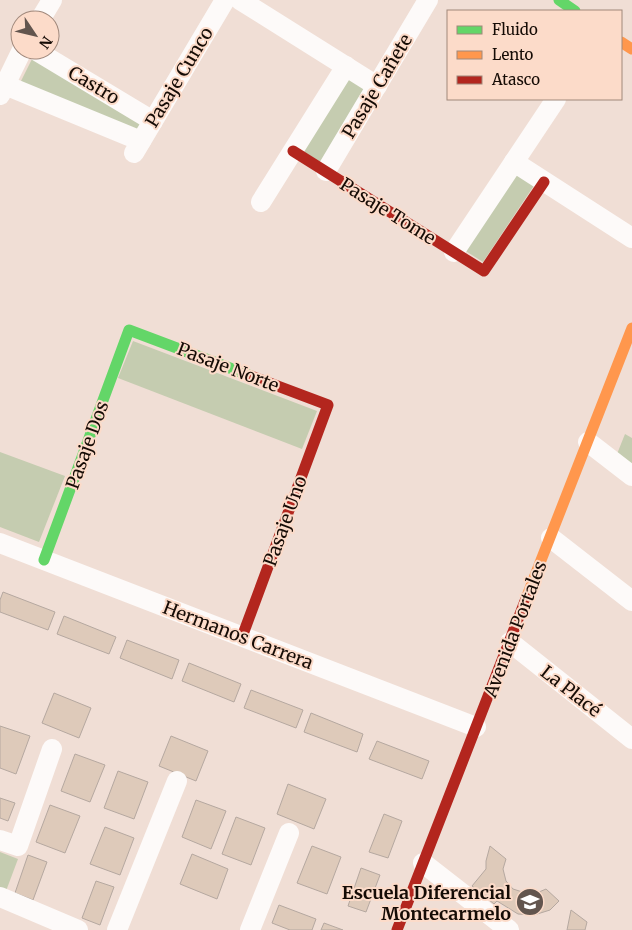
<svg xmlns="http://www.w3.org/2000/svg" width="632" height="930" font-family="Merriweather,serif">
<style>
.green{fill:#c5ccb0}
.building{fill:#decaba;stroke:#b5a8a0}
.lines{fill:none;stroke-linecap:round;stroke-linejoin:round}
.street{stroke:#fdfaf9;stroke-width:20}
.fast{stroke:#63d668;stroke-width:11}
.slow{stroke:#ff974d;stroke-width:11}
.jam{stroke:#b3261e;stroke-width:11}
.labels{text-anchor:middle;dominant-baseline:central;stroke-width:4;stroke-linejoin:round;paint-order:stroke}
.street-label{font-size:18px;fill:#150b05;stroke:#fcdbc9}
.poi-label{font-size:18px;font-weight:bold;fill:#150b05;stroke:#fcdbc9;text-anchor:end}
</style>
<rect width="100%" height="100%" fill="#f0ded5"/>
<!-- green -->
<g class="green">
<polygon points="33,57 144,124 137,133 19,85"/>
<polygon points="351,75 369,87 322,163 303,151"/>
<polygon points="517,171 535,184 483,262 464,250"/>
<polygon points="133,341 317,411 302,449 118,378"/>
<polygon points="625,434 632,438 632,471 615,459"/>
<polygon points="0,452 65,476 39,542 0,527"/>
<polygon points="0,852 18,859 6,891 0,888"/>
</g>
<!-- building -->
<g class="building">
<polygon points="3,592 55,612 48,630 0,612 0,600"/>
<polygon points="64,616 116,637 109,654 57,634"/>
<polygon points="127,640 179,660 172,679 120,658"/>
<polygon points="189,663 241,684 234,702 182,681"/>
<polygon points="251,690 303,710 296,728 244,708"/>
<polygon points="54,693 91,708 79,738 42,723"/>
<polygon points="311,713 363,734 357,752 304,732"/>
<polygon points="0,726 30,736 16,774 0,768"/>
<polygon points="171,736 208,751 196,781 159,766"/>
<polygon points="377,741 429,761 422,779 369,759"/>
<polygon points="75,754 105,765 90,802 61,791"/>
<polygon points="118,771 148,782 134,819 104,808"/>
<polygon points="288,784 326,799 314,829 277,814"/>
<polygon points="0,798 15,803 8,821 0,818"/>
<polygon points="196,800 226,811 211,849 182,837"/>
<polygon points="50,805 80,816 65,853 36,842"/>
<polygon points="384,814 402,821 388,858 369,852"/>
<polygon points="236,817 265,828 251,865 222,854"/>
<polygon points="105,827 134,838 120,875 90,864"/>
<polygon points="312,846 341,857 327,894 297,883"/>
<polygon points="490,846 506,859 503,869 506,881 513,889 532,895 546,889 559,901 550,910 534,915 518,914 497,901 494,904 472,886 486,869 486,861"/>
<polygon points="192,854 228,869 217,899 180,884"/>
<polygon points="28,855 47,862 33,900 15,893"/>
<polygon points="361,868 380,875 366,912 348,906"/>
<polygon points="96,881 114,887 100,925 82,918"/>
<polygon points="279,905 316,919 312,930 290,930 272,923"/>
<polygon points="571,910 587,922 585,930 567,930"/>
<polygon points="324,923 343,930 321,930"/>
</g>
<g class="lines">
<!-- street -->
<g class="street">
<polyline points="240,0 377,86"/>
<polyline points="40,20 52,0"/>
<polyline points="35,50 153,121"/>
<polyline points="0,83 141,141"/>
<polyline points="0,95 22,50"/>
<polyline points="134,153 225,0"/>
<polyline points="514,162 632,238"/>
<polyline points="326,171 428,0"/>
<polyline points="261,202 346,66"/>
<polyline points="454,252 556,99"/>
<polyline points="588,442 632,476"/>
<polyline points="551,538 632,601"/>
<polyline points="0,543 476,727"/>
<polyline points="510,642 632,739"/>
<polyline points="0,840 18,846 52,749"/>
<polyline points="423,863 509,930"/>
<polyline points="0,897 78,930"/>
<polyline points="117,930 177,781"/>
<polyline points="250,930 289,833"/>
</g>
<!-- fast -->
<g class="fast">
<polyline points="559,0 575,11"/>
<polyline points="44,560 129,330 251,376"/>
</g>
<!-- slow -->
<g class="slow">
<polyline points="621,42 632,49"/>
<polyline points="527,596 632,328"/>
</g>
<!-- jam -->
<g class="jam">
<polyline points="293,151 484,271 544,182"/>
<polyline points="242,637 328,405 251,376"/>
<polyline points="397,930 527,596"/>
</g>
</g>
<!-- icons -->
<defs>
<symbol id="school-disc" viewBox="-11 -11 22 22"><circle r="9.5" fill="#62554e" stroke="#fcdbc9"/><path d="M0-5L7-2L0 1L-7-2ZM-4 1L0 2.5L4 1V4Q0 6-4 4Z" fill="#fff"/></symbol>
</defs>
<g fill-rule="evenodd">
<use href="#school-disc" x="514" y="886" width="32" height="32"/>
</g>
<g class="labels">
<!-- street labels -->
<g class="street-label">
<text transform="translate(179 77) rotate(-59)">Pasaje Cunco</text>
<text transform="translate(94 85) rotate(31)">Castro</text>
<text transform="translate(377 86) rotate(-59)">Pasaje Cañete</text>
<text transform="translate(388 211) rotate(32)">Pasaje Tome</text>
<text transform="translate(228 367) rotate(21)">Pasaje Norte</text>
<text transform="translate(87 445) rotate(-70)">Pasaje Dos</text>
<text transform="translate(285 521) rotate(-70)">Pasaje Uno</text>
<text transform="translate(515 629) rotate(-69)">Avenida Portales</text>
<text transform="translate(238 635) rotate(21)">Hermanos Carrera</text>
<text transform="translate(571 691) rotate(38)">La Placé</text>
</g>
<!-- poi labels -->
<g class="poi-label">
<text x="511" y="892">Escuela Diferencial<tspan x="511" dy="21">Montecarmelo</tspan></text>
</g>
</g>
<!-- legend -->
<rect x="447" y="10" width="175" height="90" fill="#fcdbc9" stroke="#a0887b"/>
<rect x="457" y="26" width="25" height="8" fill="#63d668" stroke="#a0887b"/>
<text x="492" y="35" font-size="15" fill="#150b05">Fluido</text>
<rect x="457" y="51" width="25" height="8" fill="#ff974d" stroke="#a0887b"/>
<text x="492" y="60" font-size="15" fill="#150b05">Lento</text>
<rect x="457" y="76" width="25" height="8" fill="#b3261e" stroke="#a0887b"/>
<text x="492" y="85" font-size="15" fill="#150b05">Atasco</text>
<!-- north arrow -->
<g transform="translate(35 35) rotate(125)"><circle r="24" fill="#fcdbc9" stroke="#a0887b"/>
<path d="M0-4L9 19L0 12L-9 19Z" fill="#62554e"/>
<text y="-8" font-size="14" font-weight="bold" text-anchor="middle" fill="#150b05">N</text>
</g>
</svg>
